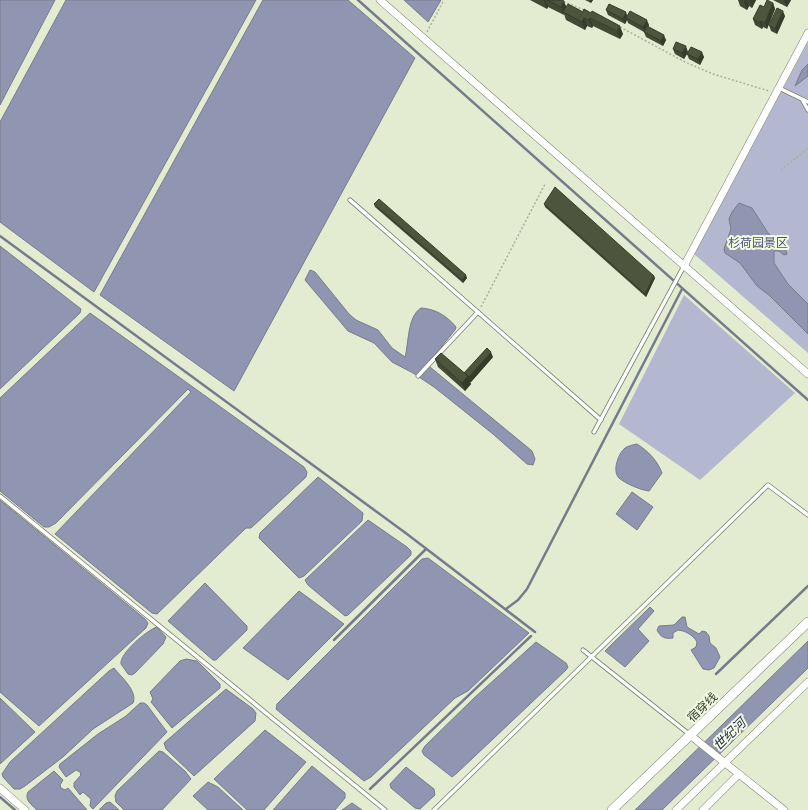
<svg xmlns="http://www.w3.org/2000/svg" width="808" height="810" font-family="Manrope,'Noto Sans SC',sans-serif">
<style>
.green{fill:#b3b8d0}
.water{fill:#9096b1;stroke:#767b8b}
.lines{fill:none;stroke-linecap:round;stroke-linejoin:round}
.stream{stroke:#767b8b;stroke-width:2.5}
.lane-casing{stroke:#788068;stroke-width:5}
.street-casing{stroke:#788068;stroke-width:8}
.secondary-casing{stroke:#788068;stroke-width:10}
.path{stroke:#a9b09b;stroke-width:1.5;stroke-dasharray:2 2;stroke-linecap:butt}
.lane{stroke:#fff;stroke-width:3.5}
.street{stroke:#fff;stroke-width:7}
.secondary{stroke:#fff;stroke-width:9}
.wall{fill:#424934}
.shaded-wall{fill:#363c2a}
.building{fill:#4d553c;stroke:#363c2a}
.labels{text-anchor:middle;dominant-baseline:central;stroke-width:4;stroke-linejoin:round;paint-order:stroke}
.park-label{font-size:12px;fill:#4c537d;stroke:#f1fade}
.street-label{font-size:12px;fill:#393c32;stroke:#f1fade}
.water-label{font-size:13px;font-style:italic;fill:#262b52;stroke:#f1fade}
</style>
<rect width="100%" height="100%" fill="#e3ecd1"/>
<!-- green -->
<g class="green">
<polygon points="808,42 808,353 694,254"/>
<polygon points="684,295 795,393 700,480 619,424"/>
</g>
<!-- water -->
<g class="water">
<polygon points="0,0 55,0 0,105"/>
<polygon points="66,0 256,0 94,292 0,222 0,122"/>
<polygon points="263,0 348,0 415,58 234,391 100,295"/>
<polygon points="404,0 441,0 428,22"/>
<polygon points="808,64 808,76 795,86 802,70"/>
<polygon points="739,203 752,208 768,233 785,248 787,254 784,255 779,251 774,251 774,263 788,284 808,304 808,334 769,295 757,286 740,263 725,253 724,249 731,229 729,219 732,212"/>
<polygon points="0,246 81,309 80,313 0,389"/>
<path d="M310 270 315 272 349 314 356 320 378 330 392 348 405 357C409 343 407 317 421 308 436 309 447 316 456 327L455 330 428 363 430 367 532 451 535 459 533 465 527 464 493 434 434 387 413 373 392 362 374 343 348 331 305 280Z"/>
<polygon points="90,313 304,467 307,472 306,477 251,528 246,528 157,614 152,613 55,534 191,392 188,389 56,523 49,527 44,527 0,491 0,398"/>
<path d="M637 444C648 451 657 460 662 473L649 491C641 490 626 484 619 478 612 471 618 454 625 448 628 446 632 445 637 444Z"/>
<polygon points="318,477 363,513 362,521 304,576 299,578 259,538 260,533"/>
<polygon points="632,492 653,507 637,530 616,514"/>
<polygon points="0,500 145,619 148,623 146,628 39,726 0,692"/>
<polygon points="368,520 407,547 411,551 411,555 348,615 345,616 308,585 305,580"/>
<polygon points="428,558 529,633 468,691 455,698 371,777 364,781 283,715 276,709 277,704 422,559"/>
<polygon points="205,583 247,626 247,630 216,660 213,660 168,621"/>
<polygon points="299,591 344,624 288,680 243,648"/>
<polygon points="650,607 654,611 638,629 649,641 625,667 605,651"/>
<path d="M682 617H685L687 627 699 634 702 631 706 632 709 636 710 643 716 648 720 657 714 668 709 670 703 669 691 650 696 647 697 642C693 635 686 631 678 630L673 633V638C665 639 661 638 657 630L659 626 674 625Z"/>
<path d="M157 627 166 637 163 644 135 673 132 675 128 674 121 664C119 654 147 630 157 627Z"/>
<polygon points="808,641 808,668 662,810 635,810"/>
<polygon points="536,642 566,663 568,667 566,670 457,773 452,777 424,755 422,751 425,746 474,698"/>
<polygon points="186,659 197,661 220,684 220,688 172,728 151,702 153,699 150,692 180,661"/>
<path d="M114 668C121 677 138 691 133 703L93 729 63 757 25 786 20 789H14L3 777 2 774 10 762 109 671Z"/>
<polygon points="226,689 253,709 256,713 255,721 194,776 166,749 164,743"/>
<polygon points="0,698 35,732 0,764"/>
<polygon points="140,703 144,703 147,705 167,732 93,809 90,806 91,799 83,792 80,795 74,787 74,783 81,775 80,772 76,770 66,777 59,767 60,764 98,734 126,716"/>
<polygon points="265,730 306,762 264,810 247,810 214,779"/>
<polygon points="159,751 163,752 185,771 191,779 162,810 124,810 116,802 115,796 117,791"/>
<polygon points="312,766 345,793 345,798 335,810 273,810"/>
<polygon points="406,767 434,789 435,795 420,809 415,808 391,788 390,784"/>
<path d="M54 771 63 780 60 785 61 788 65 790 68 788 87 810H37C32 805 24 800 28 792Z"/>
<polygon points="208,782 218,787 243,810 208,810 193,796"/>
<polygon points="110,802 119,810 99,810 106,803"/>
<polygon points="352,803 362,810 342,810"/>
</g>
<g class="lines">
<!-- stream -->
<g class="stream">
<polyline points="358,0 808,400"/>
<polyline points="0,236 407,534 535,632"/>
<polyline points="506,609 518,600 527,589 682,289"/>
<polyline points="334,640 426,549"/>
<polyline points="716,674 808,586"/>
<polyline points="370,789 531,636"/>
<polyline points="0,797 15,810"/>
</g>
<defs>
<g id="lane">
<polyline points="779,88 808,102"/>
<polyline points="803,101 808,110"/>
<polyline points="350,200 601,420"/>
<polyline points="418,376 478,312"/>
<polyline points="594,432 684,266"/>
<polyline points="0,496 385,810"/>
<polyline points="583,650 689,734"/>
<polyline points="434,810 768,485 808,515"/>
</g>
<g id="street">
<polyline points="380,0 808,374"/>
<polyline points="684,266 808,33"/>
<polyline points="690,735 784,810"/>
<polyline points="0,788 25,810"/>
<polyline points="676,810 808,682"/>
<polyline points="703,810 739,774"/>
</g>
<polyline id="secondary" points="612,810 808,622"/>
</defs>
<!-- lane casing -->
<use href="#lane" class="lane-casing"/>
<!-- street casing -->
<use href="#street" class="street-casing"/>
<!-- secondary casing -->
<use href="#secondary" class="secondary-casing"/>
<!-- path -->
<g class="path">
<polyline points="560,0 584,10"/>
<polyline points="620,27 685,62 713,74 769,91"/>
<polyline points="427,32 444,0"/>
<polyline points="781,170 808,148"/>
<polyline points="481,307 545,184"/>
</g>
<!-- lane -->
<use href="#lane" class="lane"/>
<!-- street -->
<use href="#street" class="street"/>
<!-- secondary -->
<use href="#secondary" class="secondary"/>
</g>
<!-- wall -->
<g class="wall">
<polygon points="530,0 562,0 566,6 623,34 620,39 593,26 592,28 587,26 585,30 566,20 564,14 564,15 548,7 547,9"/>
<polygon points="585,0 593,0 591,3"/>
<polygon points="738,0 756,0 752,8 749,6 747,10 740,6"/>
<polygon points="773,0 791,0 787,7"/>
<polygon points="773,3 775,9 767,29 763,27 762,29 755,25 753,19 764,7"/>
<polygon points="606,10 628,16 649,25 648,27 666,40 663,46 646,37 644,32 628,23 627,20 625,24 608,15"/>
<polygon points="785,16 777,34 771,31 769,25"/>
<polygon points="673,49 688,52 684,59 675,54"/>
<polygon points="687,54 704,57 700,65 689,59"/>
<polygon points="374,204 467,278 463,283 375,207"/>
<polygon points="544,204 655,278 646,297 545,207"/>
<polygon points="493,357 471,382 470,382 471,384 465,391 438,367 435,359 464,373"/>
</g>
<!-- shaded-wall -->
<g class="shaded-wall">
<polygon points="544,0 545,0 548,7 547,9 544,1"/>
<polygon points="590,0 593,0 591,3"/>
<polygon points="745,0 747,0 749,6 747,10 744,2"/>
<polygon points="749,0 756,0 752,8"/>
<polygon points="784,0 791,0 787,7"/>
<polygon points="564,1 567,9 563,12 564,15 561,7"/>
<polygon points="773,3 775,9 767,29 765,23"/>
<polygon points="783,11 785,16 777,34 775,29"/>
<polygon points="626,12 628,18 626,18 627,20 625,24 623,19"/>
<polygon points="584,18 587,26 585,30 582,22"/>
<polygon points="590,18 593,26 592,28 589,20"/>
<polygon points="647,20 649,25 645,32 643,27"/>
<polygon points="761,21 763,27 762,29 760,23"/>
<polygon points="620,26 623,34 620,39 617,31"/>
<polygon points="664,35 666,40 663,46 661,41"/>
<polygon points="686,46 688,52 684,59 682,53"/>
<polygon points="702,52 704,57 700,65 698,59"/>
<polygon points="466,275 467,278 463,283 462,280"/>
<polygon points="654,276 655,278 646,297 645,294"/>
<polygon points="491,352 493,357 471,382 469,377"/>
<polygon points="468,376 471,384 465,391 462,383"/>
</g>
<!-- building -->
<g class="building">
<polygon points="547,0 562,0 564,1 561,7"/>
<polygon points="767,0 773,3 765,23 761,21 760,23 753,19 760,5 764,7"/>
<polygon points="568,4 583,12 584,9 591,13 592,11 620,26 617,31 590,18 589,20 584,18 582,22 563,12"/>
<polygon points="609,4 626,12 623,19 606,10"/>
<polygon points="777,8 783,11 775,29 769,25"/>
<polygon points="630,11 647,20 643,27 626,18"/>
<polygon points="647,26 664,35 661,41 644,32"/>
<polygon points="676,42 686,46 682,53 673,49"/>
<polygon points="691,47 702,52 698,59 687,54"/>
<polygon points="555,187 654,276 645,294 544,204"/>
<polygon points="379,199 466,275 462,280 374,204"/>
<polygon points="487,348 491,352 469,377 464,373"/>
<polygon points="441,353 468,376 462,383 435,359"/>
</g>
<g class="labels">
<!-- park labels -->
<g class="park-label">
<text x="758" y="242">杉荷园景区</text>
</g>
<!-- street labels -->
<g class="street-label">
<text transform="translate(702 707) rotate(-44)">宿穿线</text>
</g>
<!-- water labels -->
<g class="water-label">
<text transform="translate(729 734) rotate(-44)">世纪河</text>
</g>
</g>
</svg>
